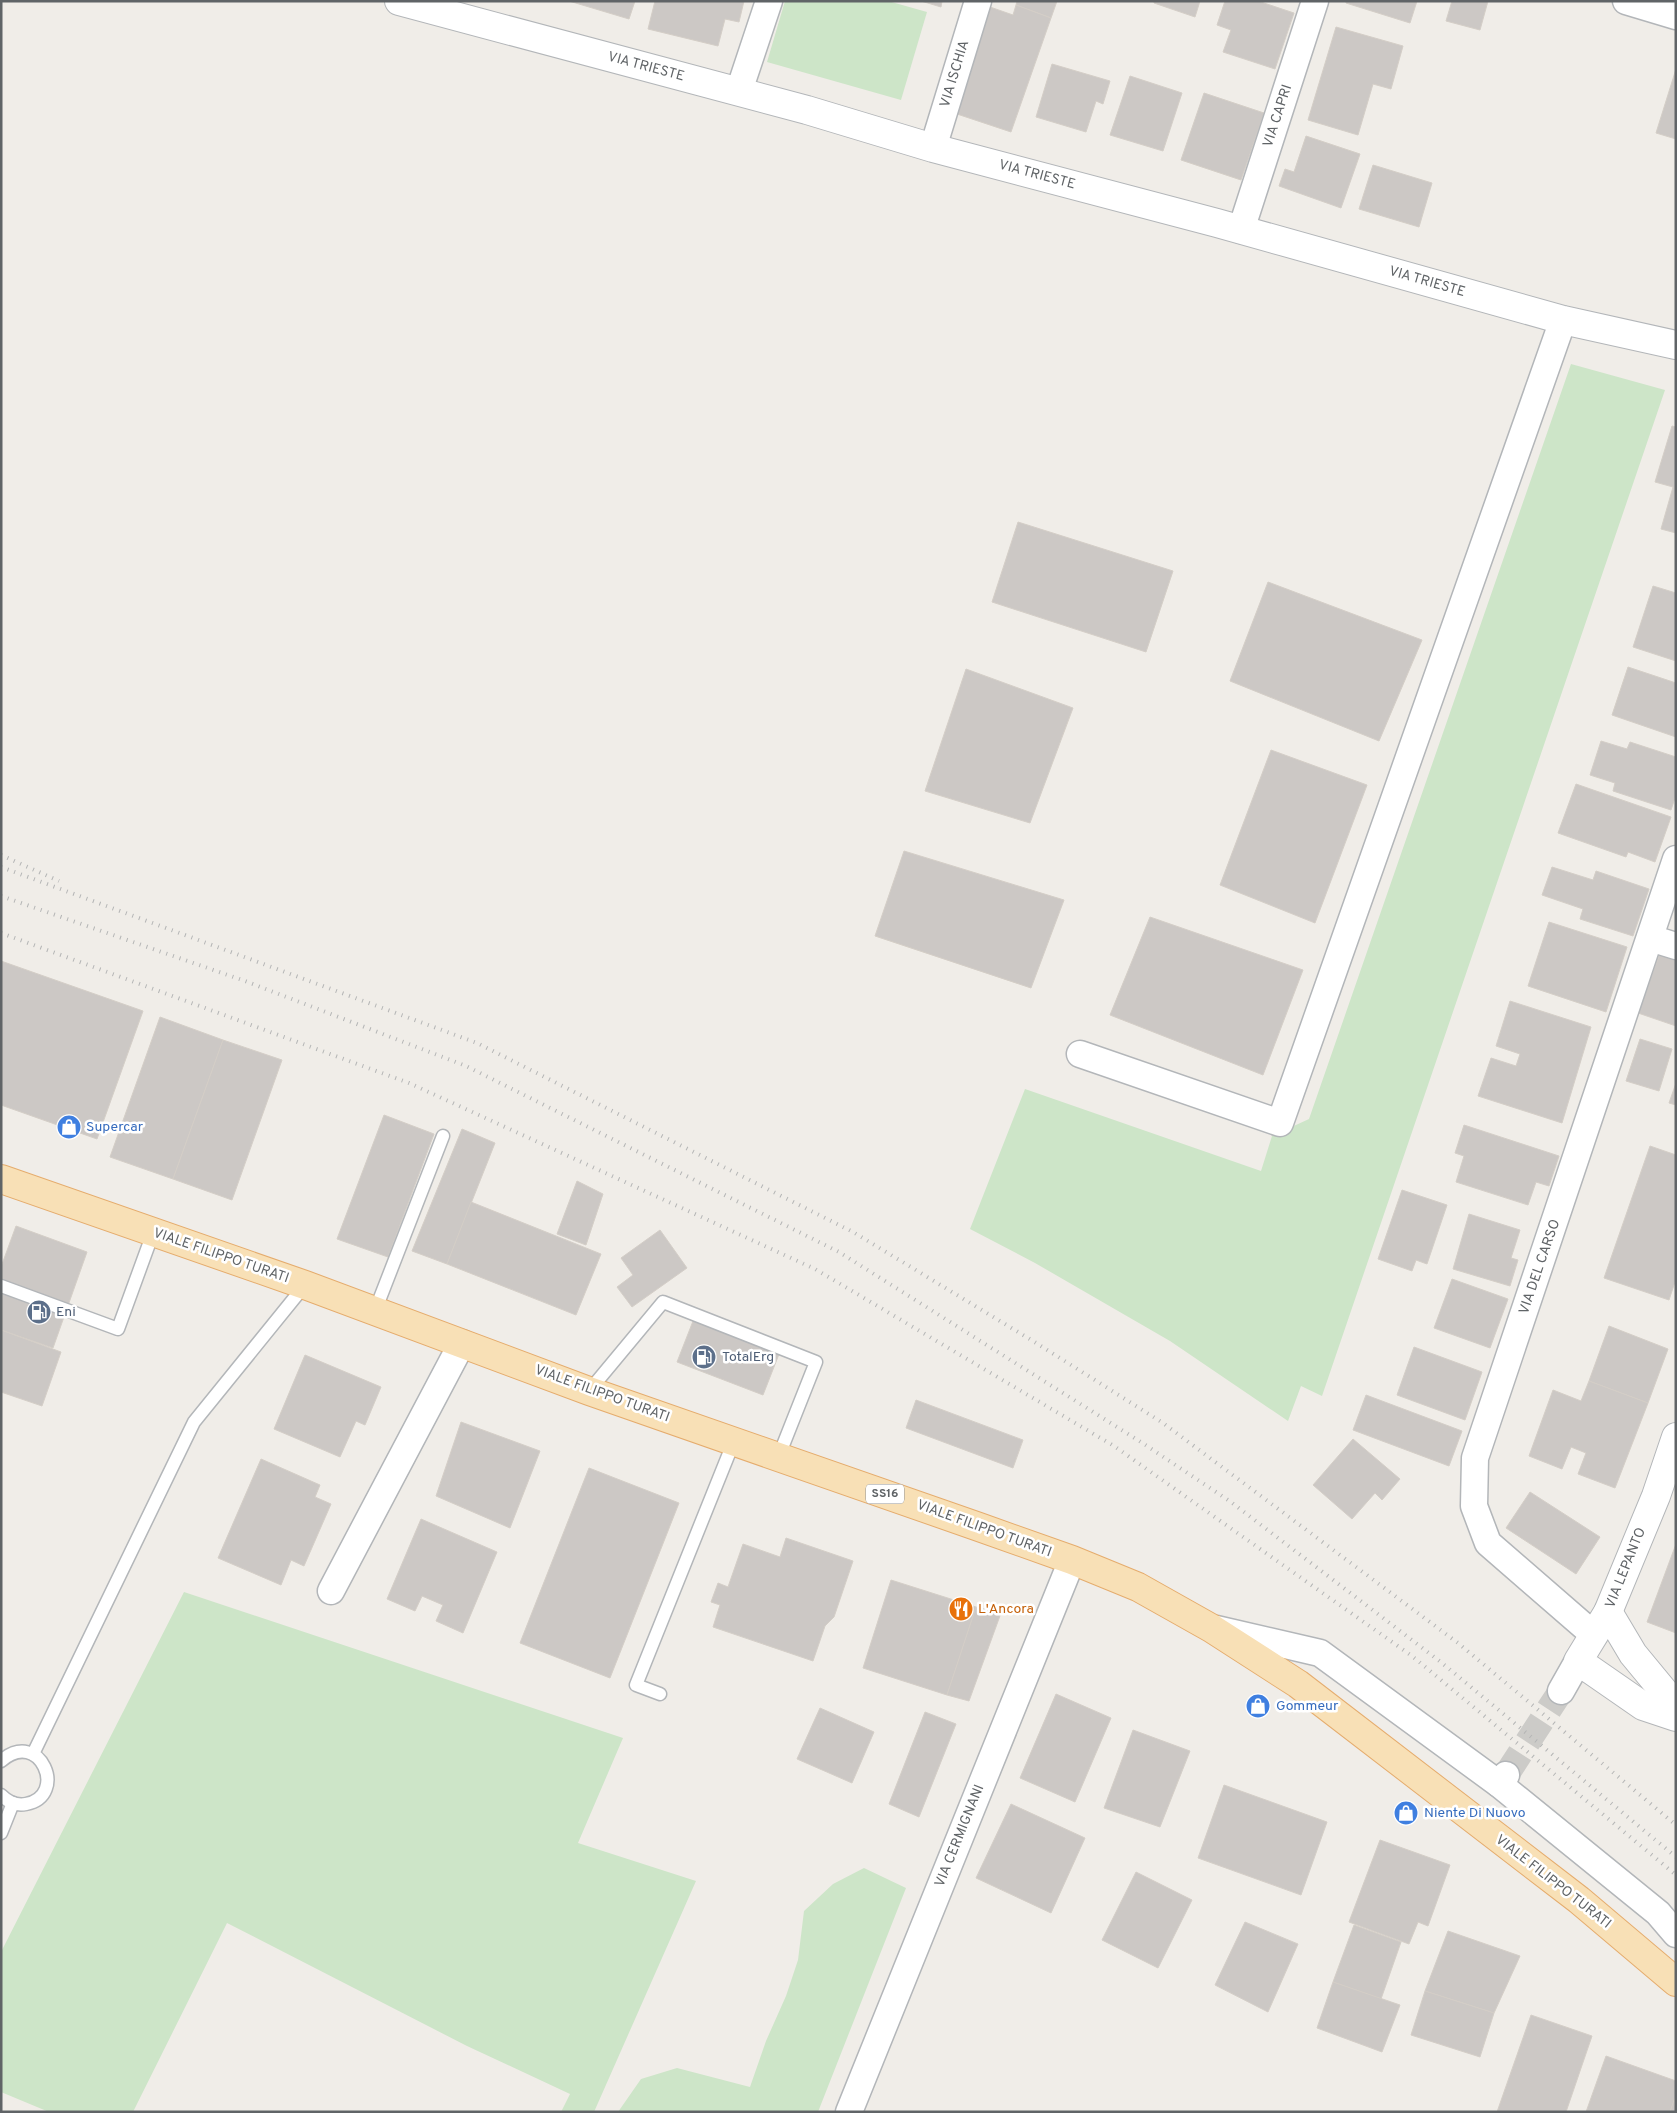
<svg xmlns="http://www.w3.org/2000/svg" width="1677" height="2113" font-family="Overpass,sans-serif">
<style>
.green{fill:#cde5c8}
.building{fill:#ccc8c5;stroke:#d4cec7}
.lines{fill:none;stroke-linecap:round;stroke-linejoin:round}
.minor-tunnel{stroke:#cccbc8;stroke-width:26;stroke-dasharray:26 13;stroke-linecap:butt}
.service-casing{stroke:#b3b6b9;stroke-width:15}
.minor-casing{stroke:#b3b6b9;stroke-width:29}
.tertiary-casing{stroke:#b3b6b9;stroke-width:30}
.primary-casing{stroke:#e5ac6d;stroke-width:30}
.service{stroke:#fff;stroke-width:12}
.minor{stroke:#fff;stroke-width:26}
.tertiary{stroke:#fff;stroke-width:28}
.primary{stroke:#f8e0b6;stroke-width:28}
.rail{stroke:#b4b5b5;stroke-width:4;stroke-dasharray:1 6;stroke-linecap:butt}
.labels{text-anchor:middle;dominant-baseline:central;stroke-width:5;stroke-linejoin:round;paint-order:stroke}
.shield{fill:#fff;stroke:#909295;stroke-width:1}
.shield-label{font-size:12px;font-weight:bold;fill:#606467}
.street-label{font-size:14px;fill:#606467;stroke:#fff}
.shop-label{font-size:14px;fill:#366cbe;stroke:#fff;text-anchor:start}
.service-label{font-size:14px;fill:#4e5e75;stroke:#fff;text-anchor:start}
.food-label{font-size:14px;fill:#c56008;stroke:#fff;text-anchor:start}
</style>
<rect width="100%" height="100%" fill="#f0ede8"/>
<!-- green -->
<g class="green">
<polygon points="785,1 888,1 927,12 901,100 767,62"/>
<polygon points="1571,364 1665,390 1322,1396 1301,1386 1288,1421 1170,1341 1035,1263 970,1229 1025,1089 1261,1171 1272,1136 1309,1119"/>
<polygon points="184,1592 623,1738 578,1843 696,1881 594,2112 561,2112 570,2094 467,2046 227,1923 133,2112 49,2112 1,2092 1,1952"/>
<polygon points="864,1868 906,1888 818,2112 618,2112 641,2079 677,2068 750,2087 766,2041 786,1996 798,1960 804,1911 833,1884"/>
</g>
<!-- building -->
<g class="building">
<polygon points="569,1 635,1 629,19"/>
<polygon points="655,1 744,1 739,22 725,19 718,46 648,29"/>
<polygon points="921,1 942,1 941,7"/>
<polygon points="1017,1 1057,1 1051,18 1016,5"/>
<polygon points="1154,1 1200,1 1195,17 1154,3"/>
<polygon points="1225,1 1258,1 1294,13 1275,69 1223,52 1231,30 1217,25"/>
<polygon points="1346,1 1417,1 1410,23 1346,3"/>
<polygon points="1452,1 1488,1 1480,30 1446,21"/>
<polygon points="1016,5 1051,18 1011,132 954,113 990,7 1013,15"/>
<polygon points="1336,27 1403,46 1391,89 1373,84 1358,135 1308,120"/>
<polygon points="1052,64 1110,81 1103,104 1096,101 1086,132 1036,117"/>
<polygon points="1676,69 1676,139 1656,133"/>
<polygon points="1130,76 1182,93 1163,151 1110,135"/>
<polygon points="1204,93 1264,113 1241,180 1181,160"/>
<polygon points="1306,136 1360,154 1341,208 1279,186 1285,169 1294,172"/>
<polygon points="1373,165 1432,183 1419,227 1359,209"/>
<polygon points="1672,426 1676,427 1676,533 1661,529 1673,487 1655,482"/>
<polygon points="1018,522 1173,571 1146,652 992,602"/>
<polygon points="1268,582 1422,640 1379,741 1230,681"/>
<polygon points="1653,586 1676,593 1676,661 1633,647"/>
<polygon points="1628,667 1676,683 1676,737 1612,715"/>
<polygon points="966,669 1073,708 1030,823 925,791"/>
<polygon points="1601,741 1627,749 1630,742 1676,757 1676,795 1671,810 1613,791 1615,783 1590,775"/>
<polygon points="1271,750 1367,785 1315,923 1220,885"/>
<polygon points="1576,784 1671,817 1655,862 1628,852 1626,857 1558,833"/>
<polygon points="904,851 1064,900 1031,988 875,936"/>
<polygon points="1552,867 1593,880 1596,871 1649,889 1633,936 1580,919 1583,909 1542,895"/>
<polygon points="1150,917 1303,970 1263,1075 1110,1015"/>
<polygon points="1549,922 1627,947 1606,1012 1528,986"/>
<polygon points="1660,953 1676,959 1676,1026 1638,1013"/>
<polygon points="1,961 143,1011 97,1139 1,1105"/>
<polygon points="1510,1001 1591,1027 1562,1123 1478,1096 1491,1058 1516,1066 1520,1054 1496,1046"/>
<polygon points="160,1017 223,1040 173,1179 110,1157"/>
<polygon points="1640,1039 1672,1049 1659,1091 1626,1081"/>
<polygon points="223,1040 282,1060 232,1200 173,1179"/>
<polygon points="1676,1083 1676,1105 1669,1103"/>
<polygon points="384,1115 434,1134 388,1257 337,1239"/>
<polygon points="1464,1125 1559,1156 1549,1186 1536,1182 1528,1205 1456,1182 1464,1156 1455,1153"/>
<polygon points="462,1129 495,1143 447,1264 412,1251"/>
<polygon points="1650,1146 1676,1155 1676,1279 1669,1300 1604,1278"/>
<polygon points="577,1181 603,1194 586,1245 557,1234"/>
<polygon points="1402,1190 1447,1205 1427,1264 1416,1260 1412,1271 1378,1259"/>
<polygon points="471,1202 601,1254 576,1315 447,1264"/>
<polygon points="1469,1214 1520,1230 1511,1258 1518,1260 1510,1286 1453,1269"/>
<polygon points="16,1226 87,1252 53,1348 1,1330 1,1267"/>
<polygon points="660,1230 687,1268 632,1307 617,1287 633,1275 621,1258"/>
<polygon points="1452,1279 1508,1299 1490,1348 1434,1328"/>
<polygon points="695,1316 781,1349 763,1395 677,1362"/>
<polygon points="1609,1326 1668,1349 1648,1403 1589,1381"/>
<polygon points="1,1330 61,1352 42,1406 1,1392"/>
<polygon points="1414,1347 1482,1372 1465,1420 1397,1395"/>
<polygon points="305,1355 381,1387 365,1425 356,1421 340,1457 274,1429"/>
<polygon points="1589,1381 1648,1403 1615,1488 1578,1474 1586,1453 1571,1447 1562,1469 1529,1456 1553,1390 1581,1401"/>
<polygon points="1366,1395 1462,1431 1449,1466 1353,1430"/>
<polygon points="916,1400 1023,1440 1013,1468 906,1428"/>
<polygon points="461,1422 540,1451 510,1528 436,1496"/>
<polygon points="1353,1439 1400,1479 1382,1500 1375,1493 1352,1519 1313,1485"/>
<polygon points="261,1459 320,1485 315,1497 331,1504 304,1566 291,1560 281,1585 218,1558"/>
<polygon points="589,1468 679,1503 610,1678 520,1643"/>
<polygon points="1530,1492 1600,1537 1576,1574 1506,1528"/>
<polygon points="421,1519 497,1552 463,1633 436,1621 443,1605 422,1596 415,1611 387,1599"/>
<polygon points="786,1538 853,1561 834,1617 825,1626 813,1661 713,1627 720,1605 711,1602 718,1583 728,1587 743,1544 780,1557"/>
<polygon points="1676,1544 1676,1633 1647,1622"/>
<polygon points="891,1580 976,1607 947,1695 863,1668"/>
<polygon points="976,1607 1001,1613 969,1701 947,1695"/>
<polygon points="1056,1694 1111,1718 1075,1802 1020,1778"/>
<polygon points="820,1708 874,1732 852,1783 797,1759"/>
<polygon points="925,1712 956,1724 919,1817 889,1804"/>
<polygon points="1133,1730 1190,1751 1160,1827 1104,1808"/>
<polygon points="1224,1785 1327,1822 1301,1895 1198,1858"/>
<polygon points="1011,1804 1085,1838 1051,1913 976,1878"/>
<polygon points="1380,1840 1450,1865 1428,1926 1418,1922 1409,1944 1349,1922"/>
<polygon points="1136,1872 1192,1900 1158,1968 1102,1940"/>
<polygon points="1245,1922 1298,1944 1268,2012 1215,1985"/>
<polygon points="1354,1925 1401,1942 1381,1999 1333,1982"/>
<polygon points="1448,1931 1520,1956 1494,2013 1425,1991"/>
<polygon points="1333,1982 1400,2005 1382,2052 1317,2028"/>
<polygon points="1425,1991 1494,2013 1480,2057 1411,2035"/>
<polygon points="1531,2015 1592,2036 1566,2112 1497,2112"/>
<polygon points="1606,2056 1676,2081 1676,2096 1670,2112 1586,2112"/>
<polygon points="1674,2100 1676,2112 1670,2112"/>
</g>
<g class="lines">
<!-- minor-tunnel -->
<polyline class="minor-tunnel" points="1506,1775 1561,1691"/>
<defs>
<g id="service">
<polyline points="1,1286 118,1329 153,1233"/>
<polyline points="375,1311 443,1136"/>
<polyline points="589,1391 663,1302 816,1362 778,1458"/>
<polyline points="660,1694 636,1685 734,1441"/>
<polyline points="33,1754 194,1422 305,1285"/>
<path d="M1 1761C40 1727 69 1796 26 1804 16 1806 8 1802 1 1795"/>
<polyline points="1,1833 13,1803"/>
</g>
<g id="minor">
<polyline points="1626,1 1676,16"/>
<polyline points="739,91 769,1"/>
<polyline points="933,148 978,1"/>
<polyline points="1241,230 1315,1"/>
<polyline points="1650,938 1676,946"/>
<polyline points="1080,1054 1280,1123 1563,320"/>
<polyline points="331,1591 462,1343"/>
<polyline points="1216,1629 1320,1653 1499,1784"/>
<polyline points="1594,1635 1488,1543 1474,1506 1475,1458 1676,859"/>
<polyline points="1561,1691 1578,1661"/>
<polyline points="1506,1775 1499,1784 1658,1913 1676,1934"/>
<polyline points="849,2112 1072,1560"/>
</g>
<g id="tertiary">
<polyline points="399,1 807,110 933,148 1217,223 1563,320 1676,345"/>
<polyline points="1676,1437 1656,1496 1608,1612 1578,1661 1643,1706 1676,1717"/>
<polyline points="1608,1612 1633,1654 1676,1706"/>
</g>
<polyline id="primary" points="1,1179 305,1285 589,1391 979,1527 1072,1560 1138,1587 1211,1628 1298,1684 1579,1900 1676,1982"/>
</defs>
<!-- service casing -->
<use href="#service" class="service-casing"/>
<!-- minor casing -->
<use href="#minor" class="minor-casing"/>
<!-- tertiary casing -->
<use href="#tertiary" class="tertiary-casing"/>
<!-- primary casing -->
<use href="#primary" class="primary-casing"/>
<!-- service -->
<use href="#service" class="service"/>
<!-- minor -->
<use href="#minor" class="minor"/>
<!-- tertiary -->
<use href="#tertiary" class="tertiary"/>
<!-- primary -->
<use href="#primary" class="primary"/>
<!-- rail -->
<g class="rail">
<polyline points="1,855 59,881"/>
<polyline points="1,867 477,1043 853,1232 1033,1341 1163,1423 1458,1643 1676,1825"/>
<polyline points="1,896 245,981 466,1066 839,1252 1144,1444 1231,1502 1442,1663 1676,1857"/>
<polyline points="1,933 409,1083 815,1269 1114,1446 1412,1656 1676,1875"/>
</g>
</g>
<!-- icons -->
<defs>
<symbol id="shop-disc" viewBox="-11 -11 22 22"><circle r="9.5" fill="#3f7fe0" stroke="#fff"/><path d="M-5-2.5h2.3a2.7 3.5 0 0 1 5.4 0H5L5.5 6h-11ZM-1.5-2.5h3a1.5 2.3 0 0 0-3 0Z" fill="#fff"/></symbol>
<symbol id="fuel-disc" viewBox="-11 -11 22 22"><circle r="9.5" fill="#5c6f8a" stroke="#fff"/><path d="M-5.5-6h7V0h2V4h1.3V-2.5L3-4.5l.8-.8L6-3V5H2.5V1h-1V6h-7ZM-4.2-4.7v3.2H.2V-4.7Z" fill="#fff"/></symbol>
<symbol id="restaurant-disc" viewBox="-11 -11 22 22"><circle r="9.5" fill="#e8710a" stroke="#fff"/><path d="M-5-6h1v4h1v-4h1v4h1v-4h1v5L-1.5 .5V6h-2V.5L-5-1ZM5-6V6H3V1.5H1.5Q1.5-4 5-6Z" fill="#fff"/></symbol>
</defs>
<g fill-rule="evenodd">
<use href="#shop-disc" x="55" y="1113" width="28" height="28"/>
<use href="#fuel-disc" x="25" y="1298" width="28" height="28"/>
<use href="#fuel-disc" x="690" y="1343" width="28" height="28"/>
<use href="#restaurant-disc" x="947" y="1595" width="28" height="28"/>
<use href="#shop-disc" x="1244" y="1692" width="28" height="28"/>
<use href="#shop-disc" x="1392" y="1799" width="28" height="28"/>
</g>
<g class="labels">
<!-- shield labels -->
<rect class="shield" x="866" y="1484.5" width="38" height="19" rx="4"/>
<g class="shield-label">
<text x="885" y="1494">SS16</text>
</g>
<!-- street labels -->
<g class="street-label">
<text transform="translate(646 67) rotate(15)">VIA TRIESTE</text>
<text transform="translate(955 74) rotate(-73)">VIA ISCHIA</text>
<text transform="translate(1278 116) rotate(-72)">VIA CAPRI</text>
<text transform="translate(1037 175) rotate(15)">VIA TRIESTE</text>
<text transform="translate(1427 282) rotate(16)">VIA TRIESTE</text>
<text transform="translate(221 1256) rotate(19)">VIALE FILIPPO TURATI</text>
<text transform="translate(1540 1267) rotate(-71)">VIA DEL CARSO</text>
<text transform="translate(602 1394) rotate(20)">VIALE FILIPPO TURATI</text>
<text transform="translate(984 1529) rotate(20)">VIALE FILIPPO TURATI</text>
<text transform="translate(1626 1568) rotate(-68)">VIA LEPANTO</text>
<text transform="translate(960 1836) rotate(-68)">VIA CERMIGNANI</text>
<text transform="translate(1553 1882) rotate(38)">VIALE FILIPPO TURATI</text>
</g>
<!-- shop labels -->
<g class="shop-label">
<text x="86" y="1127">Supercar</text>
<text x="1276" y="1706">Gommeur</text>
<text x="1424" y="1813">Niente Di Nuovo</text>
</g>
<!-- service labels -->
<g class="service-label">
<text x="56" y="1312">Eni</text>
<text x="722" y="1357">TotalErg</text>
</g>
<!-- food labels -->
<g class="food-label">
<text x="978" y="1609">L'Ancora</text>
</g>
</g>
<!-- border -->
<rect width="1677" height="2113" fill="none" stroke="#606467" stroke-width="5"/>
</svg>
